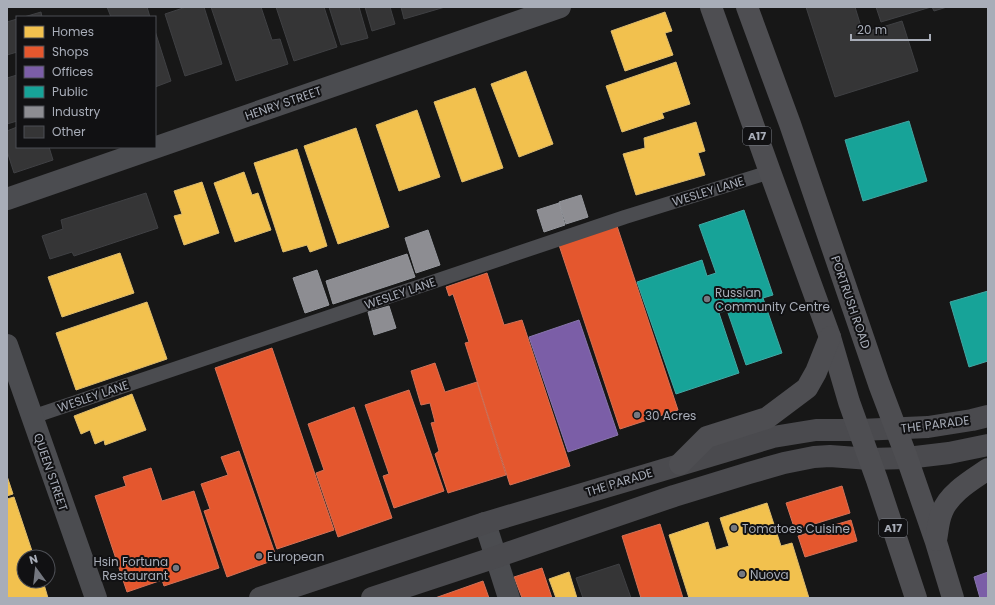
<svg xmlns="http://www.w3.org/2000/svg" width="995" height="605" font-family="Poppins,sans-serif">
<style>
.homes{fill:#f2c14e;stroke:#dcbb6e}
.shops{fill:#e4572e;stroke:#d27157}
.offices{fill:#7b5ea7;stroke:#8876ac}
.public{fill:#17a398;stroke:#42a6a2}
.industry{fill:#8d8d92;stroke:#95979d}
.building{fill:#353536;stroke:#3f4043}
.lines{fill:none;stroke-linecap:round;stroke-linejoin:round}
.service{stroke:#4b4c50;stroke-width:14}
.minor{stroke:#4b4c50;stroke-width:22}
.secondary{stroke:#4a4a4e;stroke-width:22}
.trunk{stroke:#4e4e52;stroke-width:22}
.poi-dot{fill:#757880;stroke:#111113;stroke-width:1.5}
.labels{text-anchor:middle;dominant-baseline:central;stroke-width:4;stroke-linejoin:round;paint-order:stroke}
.shield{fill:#111113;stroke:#7b7e86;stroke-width:1}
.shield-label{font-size:11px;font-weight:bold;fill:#a8adb8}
.street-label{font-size:12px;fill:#a8adb8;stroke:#111113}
.poi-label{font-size:12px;fill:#a8adb8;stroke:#111113;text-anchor:start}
</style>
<rect width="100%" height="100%" fill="#171717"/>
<!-- homes -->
<g class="homes">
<polygon points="665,12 672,31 665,33 673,55 625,71 611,31"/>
<polygon points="676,62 690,104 662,113 664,118 622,132 606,86"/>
<polygon points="526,71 553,144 519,157 491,84"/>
<polygon points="475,88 503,168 462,182 434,102"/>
<polygon points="417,110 440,177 399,191 376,125"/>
<polygon points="696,122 705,151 698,153 705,175 636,195 623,154 645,148 644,138"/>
<polygon points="356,128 389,227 338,244 304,146"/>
<polygon points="297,149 327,246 310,252 307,245 283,252 254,163"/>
<polygon points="244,172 252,195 258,193 271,230 235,242 214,183"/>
<polygon points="202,182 219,233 184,245 174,216 182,214 174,191"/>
<polygon points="120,253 134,293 62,317 48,277"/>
<polygon points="147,302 167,359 76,390 56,333"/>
<polygon points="132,394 146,430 105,445 104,440 95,444 90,430 81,434 74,416"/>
<polygon points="7,476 13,494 7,496"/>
<polygon points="14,497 34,557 24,557 24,581 43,581 48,598 7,598 7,499"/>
<polygon points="767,503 781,546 792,543 809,598 689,598 669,535 708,522 716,550 729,546 720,518"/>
<polygon points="569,572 577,598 556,598 549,579"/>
</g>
<!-- shops -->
<g class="shops">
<polygon points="616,223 678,410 620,429 558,242"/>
<polygon points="487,273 504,325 522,320 570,466 510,485 465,343 469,342 453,294 449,296 446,287"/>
<polygon points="272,348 334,530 277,549 215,368"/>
<polygon points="435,363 445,392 477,382 506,475 448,493 435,454 439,451 431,423 435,422 430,403 421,405 411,371"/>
<polygon points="409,390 444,491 394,508 383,476 389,474 365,405"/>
<polygon points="354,407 392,518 338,537 316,473 324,470 308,424"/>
<polygon points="239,451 277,559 227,577 204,511 210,509 201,484 228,475 221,457"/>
<polygon points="151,468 162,501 194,491 219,568 164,586 162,580 127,592 95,496 126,486 123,477"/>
<polygon points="842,486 850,513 795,530 786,503"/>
<polygon points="851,520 857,541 805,557 798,536"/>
<polygon points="660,524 683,598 641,598 622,536"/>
<polygon points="542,568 552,598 522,598 514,577"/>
<polygon points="483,581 489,598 435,598"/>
</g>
<!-- offices -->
<g class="offices">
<polygon points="579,320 618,435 568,452 529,337"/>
<polygon points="988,572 988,598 980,598 974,577"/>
</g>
<!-- public -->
<g class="public">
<polygon points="909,121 927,181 863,201 845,140"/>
<polygon points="744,210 773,295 763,298 782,353 746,365 727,310 719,313 739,373 676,394 637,282 702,260 707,276 716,273 699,225"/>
<polygon points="988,291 988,361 969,367 950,302"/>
</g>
<!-- industry -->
<g class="industry">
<polygon points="581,195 588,217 566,224 559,202"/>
<polygon points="559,203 565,225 544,232 537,210"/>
<polygon points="428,230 440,265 416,273 405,238"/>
<polygon points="407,254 415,277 333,304 326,281"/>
<polygon points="317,270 329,305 305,313 293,278"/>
<polygon points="389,306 396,328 374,335 368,312"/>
</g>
<!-- building -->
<g class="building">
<polygon points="107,7 147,7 150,17 111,17"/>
<polygon points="186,7 204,7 222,64 185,76 165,14"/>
<polygon points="211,7 261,7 272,40 280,39 288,64 236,81"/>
<polygon points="276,7 324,7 337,47 294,61"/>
<polygon points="329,7 359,7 368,38 341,45"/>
<polygon points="365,7 390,7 395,24 372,31"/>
<polygon points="401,7 445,7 404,19"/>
<polygon points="806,7 855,7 863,33 902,21 918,71 835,97"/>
<polygon points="876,7 931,7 881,22"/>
<polygon points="932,7 947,7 934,11"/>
<polygon points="41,12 42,17 24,17"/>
<polygon points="17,19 17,52 7,55 7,22"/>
<polygon points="155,31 171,81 155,87"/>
<polygon points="17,75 17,121 7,124 7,78"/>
<polygon points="17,127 17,147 49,147 53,160 14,173 7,151 7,131"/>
<polygon points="146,193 158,228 74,256 72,252 50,259 42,236 63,229 61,220"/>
<polygon points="619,564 631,598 583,598 576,578"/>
</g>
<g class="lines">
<!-- service -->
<polyline class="service" points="32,417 625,217 770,172"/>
<!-- minor -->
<g class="minor">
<polyline points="7,199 560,7"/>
<polyline points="7,345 96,598"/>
<polyline points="485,523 509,598"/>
</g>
<!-- secondary -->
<g class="secondary">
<polyline points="260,598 485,523 773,437 816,430 860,430 928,427 972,420 988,416"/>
<polyline points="372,598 496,557 674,496 749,473 784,463 814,457 830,456 870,459 907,458 949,453 988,445"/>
</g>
<!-- trunk -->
<g class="trunk">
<polyline points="711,7 770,172 830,337 849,402 877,480 916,598"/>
<polyline points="747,7 790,124 879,384 907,458 936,542 953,598"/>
<polyline points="680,464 707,437 767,418 807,388 816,372 830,337"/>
<path d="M936 540C938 530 938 521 942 512 949 493 972 480 988 469"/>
</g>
</g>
<!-- markers -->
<g class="poi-dot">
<circle cx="707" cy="299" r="4"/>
<circle cx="637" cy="415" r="4"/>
<circle cx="734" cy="528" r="4"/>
<circle cx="259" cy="556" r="4"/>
<circle cx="176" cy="568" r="4"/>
<circle cx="742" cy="574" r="4"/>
</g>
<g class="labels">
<!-- shield labels -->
<g class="shield">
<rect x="743" y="127" width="28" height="18" rx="3"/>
<rect x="879" y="519" width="28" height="18" rx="3"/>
</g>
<g class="shield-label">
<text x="757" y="136">A17</text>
<text x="893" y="528">A17</text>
</g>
<!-- street labels -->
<g class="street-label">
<text transform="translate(283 103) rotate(-19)">HENRY STREET</text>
<text transform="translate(708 191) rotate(-17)">WESLEY LANE</text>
<text transform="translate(400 293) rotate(-19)">WESLEY LANE</text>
<text transform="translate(851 302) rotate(71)">PORTRUSH ROAD</text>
<text transform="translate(93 396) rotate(-19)">WESLEY LANE</text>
<text transform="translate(935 424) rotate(-7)">THE PARADE</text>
<text transform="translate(51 472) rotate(71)">QUEEN STREET</text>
<text transform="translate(619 482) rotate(-17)">THE PARADE</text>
</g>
<!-- poi labels -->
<g class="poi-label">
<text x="715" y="292">Russian<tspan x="715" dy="14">Community Centre</tspan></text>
<text x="645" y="415">30 Acres</text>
<text x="742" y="528">Tomatoes Cuisine</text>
<text x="267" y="556">European</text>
<text x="168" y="561" text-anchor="end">Hsin Fortuna<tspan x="168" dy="14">Restaurant</tspan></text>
<text x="750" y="574">Nuova</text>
</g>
</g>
<!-- border -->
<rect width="995" height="605" fill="none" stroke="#a8adb8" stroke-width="16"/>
<!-- legend -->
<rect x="16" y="16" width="140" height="132" fill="#111113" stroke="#4d4f55"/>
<rect x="24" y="26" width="20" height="12" fill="#f2c14e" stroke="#4d4f55"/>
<text x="52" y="36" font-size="12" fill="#a8adb8">Homes</text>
<rect x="24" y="46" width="20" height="12" fill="#e4572e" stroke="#4d4f55"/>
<text x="52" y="56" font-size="12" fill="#a8adb8">Shops</text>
<rect x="24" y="66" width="20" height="12" fill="#7b5ea7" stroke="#4d4f55"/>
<text x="52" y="76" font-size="12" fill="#a8adb8">Offices</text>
<rect x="24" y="86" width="20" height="12" fill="#17a398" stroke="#4d4f55"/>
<text x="52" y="96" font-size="12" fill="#a8adb8">Public</text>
<rect x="24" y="106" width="20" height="12" fill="#8d8d92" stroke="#4d4f55"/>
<text x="52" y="116" font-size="12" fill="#a8adb8">Industry</text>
<rect x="24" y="126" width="20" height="12" fill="#353536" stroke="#4d4f55"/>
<text x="52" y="136" font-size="12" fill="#a8adb8">Other</text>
<!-- north arrow -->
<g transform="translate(36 569) rotate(345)"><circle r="19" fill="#111113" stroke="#4d4f55"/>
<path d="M0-3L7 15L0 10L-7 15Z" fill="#757880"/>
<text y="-6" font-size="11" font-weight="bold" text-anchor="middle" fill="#a8adb8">N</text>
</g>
<!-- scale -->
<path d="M851 34v6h79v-6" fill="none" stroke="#a8adb8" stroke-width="2"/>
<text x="857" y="34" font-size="12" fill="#a8adb8" stroke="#111113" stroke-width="3" paint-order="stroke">20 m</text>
</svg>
